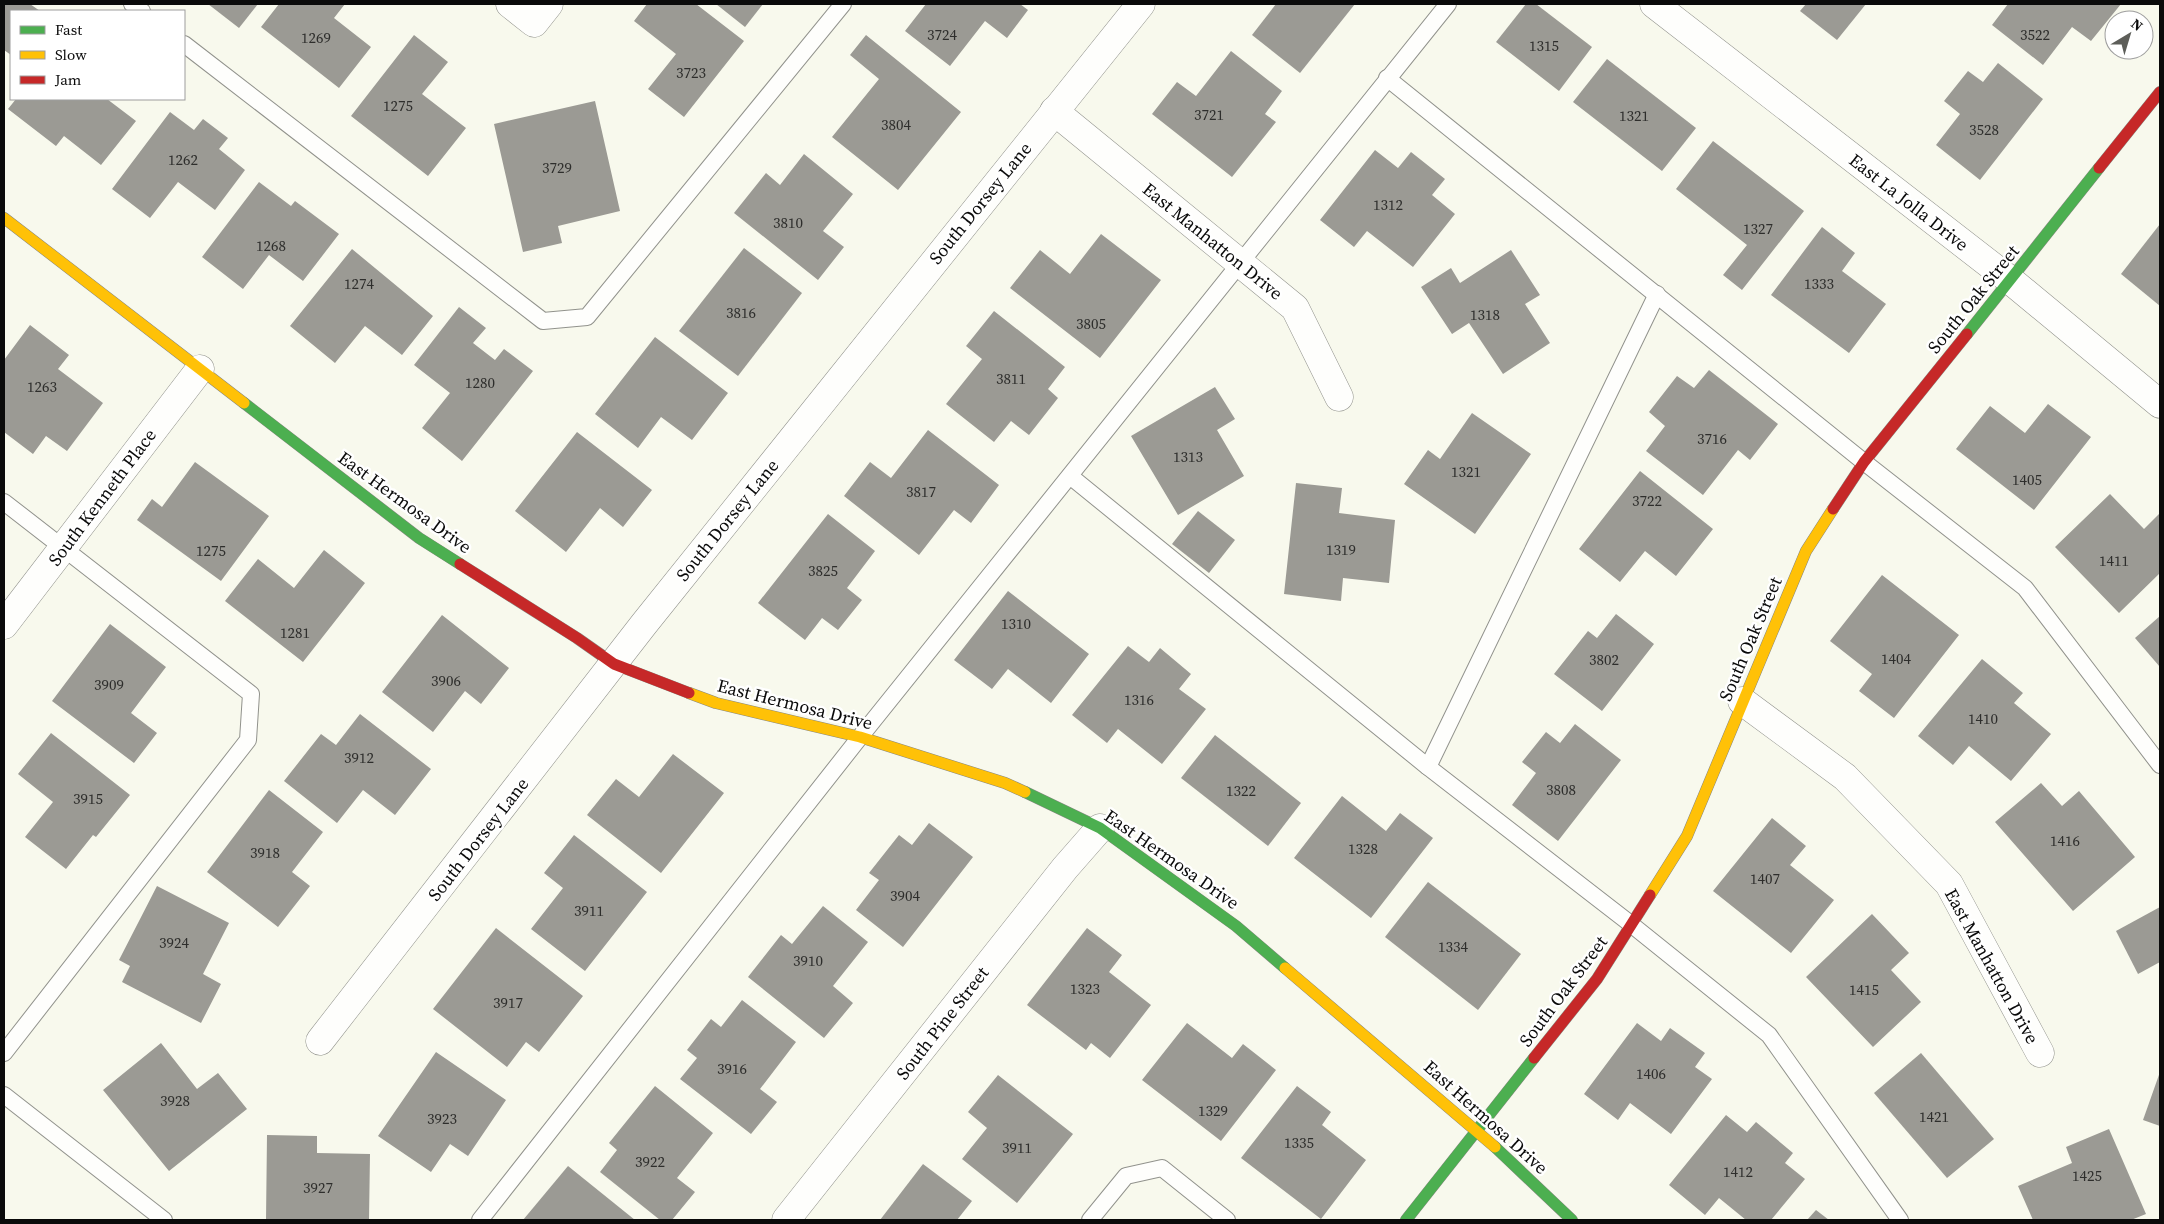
<svg xmlns="http://www.w3.org/2000/svg" width="2164" height="1224" font-family="'Source Serif 4',serif">
<style>
.building{fill:#9b9a94}
.lines{fill:none;stroke-linecap:round;stroke-linejoin:round}
.lane-casing{stroke:#91928c;stroke-width:18}
.street-casing{stroke:#91928c;stroke-width:29}
.fast-casing{stroke:#888883;stroke-width:12}
.slow-casing{stroke:#888883;stroke-width:12}
.jam-casing{stroke:#888883;stroke-width:12}
.lane{stroke:#fefefc;stroke-width:16}
.street{stroke:#fefefc;stroke-width:28}
.fast{stroke:#4caf50;stroke-width:11}
.slow{stroke:#ffc107;stroke-width:11}
.jam{stroke:#c62828;stroke-width:11}
.labels{text-anchor:middle;dominant-baseline:central;stroke-width:5;stroke-linejoin:round;paint-order:stroke}
.number-label{font-size:15px;fill:#2e2e2c}
.street-label{font-size:18px;fill:#0a0a0a;stroke:#fff}
</style>
<rect width="100%" height="100%" fill="#f8f9ed"/>
<!-- building -->
<g class="building">
<polygon points="4,4 30,4 40,11 11,11 11,55 4,50"/>
<polygon points="208,4 258,4 239,28"/>
<polygon points="279,4 345,4 334,18 371,47 339,88 261,27"/>
<polygon points="647,4 696,4 744,41 684,117 648,89 676,54 634,21"/>
<polygon points="716,4 763,4 745,27"/>
<polygon points="926,4 1020,4 1028,10 1007,38 985,21 950,66 905,31"/>
<polygon points="1276,4 1355,4 1300,73 1252,35"/>
<polygon points="1526,4 1536,4 1592,47 1559,91 1496,42"/>
<polygon points="1806,4 1866,4 1837,40 1800,11"/>
<polygon points="2008,4 2121,4 2091,41 2072,27 2043,65 1992,25"/>
<polygon points="414,35 448,62 422,94 466,128 428,176 351,116"/>
<polygon points="866,35 961,112 898,190 832,137 879,79 850,55"/>
<polygon points="1231,51 1282,91 1265,114 1276,122 1232,177 1152,114 1177,82 1196,96"/>
<polygon points="1607,59 1696,128 1662,171 1573,102"/>
<polygon points="1998,63 2043,99 1980,180 1936,145 1960,114 1944,101 1968,71 1983,82"/>
<polygon points="16,99 107,99 136,121 101,165 64,136 56,146 8,109"/>
<polygon points="595,101 620,211 558,226 562,243 523,252 494,124"/>
<polygon points="170,112 194,130 203,119 228,138 219,149 245,170 215,210 178,182 150,218 112,189"/>
<polygon points="1713,141 1804,211 1742,290 1723,275 1747,245 1676,189"/>
<polygon points="1375,150 1398,168 1411,152 1445,179 1432,195 1455,214 1413,267 1367,231 1354,247 1320,220"/>
<polygon points="804,154 853,194 823,231 844,247 818,280 734,213 766,173 780,185"/>
<polygon points="259,182 291,206 295,201 339,234 303,281 269,255 243,289 202,257"/>
<polygon points="2160,224 2160,306 2121,274"/>
<polygon points="1822,227 1855,253 1842,271 1886,304 1849,353 1771,295"/>
<polygon points="1101,234 1161,280 1100,358 1010,288 1040,250 1070,274"/>
<polygon points="744,248 802,293 738,376 679,331"/>
<polygon points="352,249 433,316 402,355 365,326 335,363 290,326"/>
<polygon points="1511,250 1540,295 1525,304 1550,343 1503,374 1469,323 1452,334 1421,287 1451,268 1460,283"/>
<polygon points="459,307 486,328 473,343 495,360 504,349 533,371 462,461 422,428 450,393 414,365"/>
<polygon points="994,311 1065,367 1048,389 1058,398 1029,435 1011,421 994,442 946,404 982,359 966,346"/>
<polygon points="30,325 69,355 58,369 103,403 67,451 46,436 33,454 4,432 4,360"/>
<polygon points="655,337 728,393 692,440 661,417 638,448 595,414"/>
<polygon points="1709,370 1778,424 1750,460 1738,450 1703,495 1646,451 1665,426 1649,412 1677,376 1694,388"/>
<polygon points="1215,387 1235,419 1217,430 1244,476 1178,515 1131,436"/>
<polygon points="2048,404 2091,437 2034,510 1956,449 1990,406 2025,433"/>
<polygon points="1472,413 1531,454 1475,534 1404,484 1428,450 1440,459"/>
<polygon points="928,430 999,485 971,523 954,510 919,555 844,496 870,462 891,478"/>
<polygon points="577,432 652,490 623,527 600,508 566,552 515,511"/>
<polygon points="195,462 269,516 221,581 137,520 152,499 162,507"/>
<polygon points="1640,471 1713,529 1676,576 1645,551 1620,582 1579,549"/>
<polygon points="1296,483 1342,488 1339,513 1395,520 1389,583 1343,578 1341,601 1284,594"/>
<polygon points="2110,494 2144,529 2160,513 2160,573 2119,613 2055,547"/>
<polygon points="1198,511 1235,540 1209,573 1172,544"/>
<polygon points="828,514 875,551 847,588 862,600 838,630 822,618 805,640 758,603"/>
<polygon points="324,550 365,583 303,662 225,601 258,559 294,588"/>
<polygon points="1882,575 1959,635 1894,718 1859,691 1872,674 1830,641"/>
<polygon points="1008,591 1089,654 1051,703 1008,669 992,689 954,660"/>
<polygon points="1616,614 1654,644 1602,711 1554,674 1588,631 1597,638"/>
<polygon points="442,615 509,668 481,704 465,691 433,732 382,692"/>
<polygon points="2160,616 2160,667 2135,638"/>
<polygon points="110,624 166,667 131,713 157,733 134,763 52,701"/>
<polygon points="1128,646 1149,662 1160,648 1191,674 1179,689 1206,709 1162,764 1118,729 1107,743 1072,715"/>
<polygon points="1982,659 2023,693 2014,703 2051,734 2011,781 1969,746 1953,765 1918,736"/>
<polygon points="360,714 431,769 395,815 363,790 337,823 284,781 321,734 336,745"/>
<polygon points="1575,724 1621,760 1558,841 1512,805 1536,773 1522,762 1546,732 1560,743"/>
<polygon points="51,733 130,795 96,837 93,835 66,869 25,837 53,802 18,774"/>
<polygon points="1215,735 1301,803 1268,846 1181,778"/>
<polygon points="673,754 724,793 661,873 587,815 616,779 639,797"/>
<polygon points="2041,783 2062,806 2079,791 2135,857 2073,911 1995,822"/>
<polygon points="269,790 323,832 292,872 310,886 278,927 207,872"/>
<polygon points="1342,796 1386,831 1400,813 1433,838 1371,918 1294,858"/>
<polygon points="1772,818 1806,846 1790,865 1834,900 1791,953 1713,891"/>
<polygon points="929,823 973,857 903,947 856,910 879,880 869,873 899,835 912,845"/>
<polygon points="574,835 647,892 585,971 531,929 563,888 544,873"/>
<polygon points="1428,882 1521,954 1478,1010 1385,937"/>
<polygon points="157,886 229,923 203,974 221,984 201,1023 122,982 130,966 119,960"/>
<polygon points="823,906 868,942 833,986 853,1003 824,1038 748,977 781,935 792,944"/>
<polygon points="2160,907 2160,962 2138,974 2116,931"/>
<polygon points="1872,914 1909,953 1891,970 1921,1002 1873,1047 1806,977"/>
<polygon points="496,928 583,996 539,1052 526,1042 507,1067 433,1009"/>
<polygon points="1087,928 1122,955 1109,972 1151,1005 1110,1058 1091,1043 1086,1050 1027,1005"/>
<polygon points="742,1000 796,1042 760,1089 777,1102 751,1134 680,1079 697,1058 687,1050 711,1019 721,1027"/>
<polygon points="1187,1023 1232,1058 1243,1044 1276,1070 1221,1141 1142,1080"/>
<polygon points="1637,1023 1661,1041 1670,1028 1705,1053 1695,1067 1712,1079 1671,1134 1630,1103 1618,1120 1584,1094"/>
<polygon points="161,1043 197,1089 218,1073 247,1109 169,1171 103,1090"/>
<polygon points="436,1052 506,1100 468,1156 450,1144 431,1172 378,1136"/>
<polygon points="1921,1053 1994,1139 1947,1178 1874,1093"/>
<polygon points="2160,1072 2160,1126 2143,1120"/>
<polygon points="998,1075 1073,1134 1017,1203 962,1159 987,1128 968,1112"/>
<polygon points="655,1086 713,1133 677,1178 695,1192 672,1220 660,1220 600,1172 617,1150 609,1143"/>
<polygon points="1297,1086 1331,1112 1322,1125 1366,1160 1321,1219 1241,1158"/>
<polygon points="1726,1115 1747,1132 1756,1122 1793,1153 1785,1163 1805,1179 1771,1220 1746,1220 1719,1198 1705,1215 1669,1185"/>
<polygon points="2109,1129 2146,1214 2131,1220 2033,1220 2018,1186 2072,1163 2066,1147"/>
<polygon points="267,1135 317,1136 317,1153 370,1154 369,1220 266,1220"/>
<polygon points="923,1164 972,1201 957,1220 880,1220"/>
<polygon points="568,1166 635,1220 523,1220"/>
<polygon points="1816,1210 1829,1220 1807,1220"/>
</g>
<g class="lines">
<defs>
<g id="lane">
<polyline points="132,4 142,11"/>
<polyline points="184,44 543,321 587,317 843,4"/>
<polyline points="1387,78 1864,462 2025,588 2160,765"/>
<polyline points="1070,476 1428,767 1632,925 1769,1035 1900,1220"/>
<polyline points="4,502 251,694 248,740 4,1053"/>
<polyline points="1428,767 1657,294"/>
<polyline points="4,1095 164,1220"/>
<polyline points="480,1220 860,737 1448,4"/>
<polyline points="1090,1220 1126,1176 1162,1168 1227,1220"/>
</g>
<g id="street">
<polyline points="510,4 534,23 549,4"/>
<polyline points="1654,4 2010,280 2160,404"/>
<polyline points="1054,111 1295,308 1339,397"/>
<polyline points="4,625 200,369"/>
<polyline points="1742,701 1845,777 1949,884 2040,1053"/>
<polyline points="320,1041 644,624 1141,4"/>
<polyline points="786,1220 1065,868 1100,828"/>
</g>
<g id="fast">
<polyline points="1967,334 2099,168"/>
<polyline points="244,403 419,538 460,564"/>
<polyline points="1025,792 1100,828 1236,926 1285,968"/>
<polyline points="1495,1147 1572,1220"/>
<polyline points="1406,1220 1534,1058"/>
</g>
<g id="slow">
<polyline points="4,218 244,403"/>
<polyline points="689,693 716,703 860,737 1005,783 1025,792"/>
<polyline points="1650,895 1687,836 1806,551 1833,509"/>
<polyline points="1285,968 1495,1147"/>
</g>
<g id="jam">
<polyline points="2099,168 2160,92"/>
<polyline points="1833,509 1864,462 1967,334"/>
<polyline points="460,564 577,638 614,664 689,693"/>
<polyline points="1534,1058 1597,979 1650,895"/>
</g>
</defs>
<!-- lane casing -->
<use href="#lane" class="lane-casing"/>
<!-- street casing -->
<use href="#street" class="street-casing"/>
<!-- fast casing -->
<use href="#fast" class="fast-casing"/>
<!-- slow casing -->
<use href="#slow" class="slow-casing"/>
<!-- jam casing -->
<use href="#jam" class="jam-casing"/>
<!-- lane -->
<use href="#lane" class="lane"/>
<!-- street -->
<use href="#street" class="street"/>
<!-- fast -->
<use href="#fast" class="fast"/>
<!-- slow -->
<use href="#slow" class="slow"/>
<!-- jam -->
<use href="#jam" class="jam"/>
</g>
<g class="labels">
<!-- number labels -->
<g class="number-label">
<text x="942" y="34">3724</text>
<text x="2035" y="34">3522</text>
<text x="316" y="37">1269</text>
<text x="1544" y="45">1315</text>
<text x="691" y="72">3723</text>
<text x="398" y="105">1275</text>
<text x="1209" y="114">3721</text>
<text x="1634" y="115">1321</text>
<text x="896" y="124">3804</text>
<text x="1984" y="129">3528</text>
<text x="183" y="159">1262</text>
<text x="557" y="167">3729</text>
<text x="1388" y="204">1312</text>
<text x="788" y="222">3810</text>
<text x="1758" y="228">1327</text>
<text x="271" y="245">1268</text>
<text x="359" y="283">1274</text>
<text x="1819" y="283">1333</text>
<text x="741" y="312">3816</text>
<text x="1485" y="314">1318</text>
<text x="1091" y="323">3805</text>
<text x="1011" y="378">3811</text>
<text x="480" y="382">1280</text>
<text x="42" y="386">1263</text>
<text x="1712" y="438">3716</text>
<text x="1188" y="456">1313</text>
<text x="1466" y="471">1321</text>
<text x="2027" y="479">1405</text>
<text x="921" y="491">3817</text>
<text x="1647" y="500">3722</text>
<text x="1341" y="549">1319</text>
<text x="211" y="550">1275</text>
<text x="2114" y="560">1411</text>
<text x="823" y="570">3825</text>
<text x="1016" y="623">1310</text>
<text x="295" y="632">1281</text>
<text x="1896" y="658">1404</text>
<text x="1604" y="659">3802</text>
<text x="446" y="680">3906</text>
<text x="109" y="684">3909</text>
<text x="1139" y="699">1316</text>
<text x="1983" y="718">1410</text>
<text x="359" y="757">3912</text>
<text x="1561" y="789">3808</text>
<text x="1241" y="790">1322</text>
<text x="88" y="798">3915</text>
<text x="2065" y="840">1416</text>
<text x="1363" y="848">1328</text>
<text x="265" y="852">3918</text>
<text x="1765" y="878">1407</text>
<text x="905" y="895">3904</text>
<text x="589" y="910">3911</text>
<text x="174" y="942">3924</text>
<text x="1453" y="946">1334</text>
<text x="808" y="960">3910</text>
<text x="1085" y="988">1323</text>
<text x="1864" y="989">1415</text>
<text x="508" y="1002">3917</text>
<text x="732" y="1068">3916</text>
<text x="1651" y="1073">1406</text>
<text x="175" y="1100">3928</text>
<text x="1213" y="1110">1329</text>
<text x="1934" y="1116">1421</text>
<text x="442" y="1118">3923</text>
<text x="1299" y="1142">1335</text>
<text x="1017" y="1147">3911</text>
<text x="650" y="1161">3922</text>
<text x="1738" y="1171">1412</text>
<text x="2087" y="1175">1425</text>
<text x="318" y="1187">3927</text>
</g>
<!-- street labels -->
<g class="street-label">
<text transform="translate(1909 202) rotate(38)">East La Jolla Drive</text>
<text transform="translate(980 203) rotate(-51)">South Dorsey Lane</text>
<text transform="translate(1213 241) rotate(39)">East Manhatton Drive</text>
<text transform="translate(1973 299) rotate(-51)">South Oak Street</text>
<text transform="translate(102 497) rotate(-53)">South Kenneth Place</text>
<text transform="translate(405 502) rotate(36)">East Hermosa Drive</text>
<text transform="translate(727 520) rotate(-51)">South Dorsey Lane</text>
<text transform="translate(1750 639) rotate(-67)">South Oak Street</text>
<text transform="translate(795 704) rotate(14)">East Hermosa Drive</text>
<text transform="translate(478 839) rotate(-52)">South Dorsey Lane</text>
<text transform="translate(1172 859) rotate(35)">East Hermosa Drive</text>
<text transform="translate(1992 966) rotate(61)">East Manhatton Drive</text>
<text transform="translate(1563 991) rotate(-53)">South Oak Street</text>
<text transform="translate(942 1023) rotate(-52)">South Pine Street</text>
<text transform="translate(1486 1117) rotate(42)">East Hermosa Drive</text>
</g>
</g>
<!-- border -->
<rect width="2164" height="1224" fill="none" stroke="#0a0a0a" stroke-width="10"/>
<!-- legend -->
<rect x="10" y="10" width="175" height="90" fill="#ffffff" stroke="#9d9d9d"/>
<rect x="20" y="26" width="25" height="8" fill="#4caf50" stroke="#9d9d9d"/>
<text x="55" y="35" font-size="15" fill="#0a0a0a">Fast</text>
<rect x="20" y="51" width="25" height="8" fill="#ffc107" stroke="#9d9d9d"/>
<text x="55" y="60" font-size="15" fill="#0a0a0a">Slow</text>
<rect x="20" y="76" width="25" height="8" fill="#c62828" stroke="#9d9d9d"/>
<text x="55" y="85" font-size="15" fill="#0a0a0a">Jam</text>
<!-- north arrow -->
<g transform="translate(2129 35) rotate(38)"><circle r="24" fill="#ffffff" stroke="#9d9d9d"/>
<path d="M0-4L9 19L0 12L-9 19Z" fill="#5d5e59"/>
<text y="-8" font-size="14" font-weight="bold" text-anchor="middle" fill="#0a0a0a">N</text>
</g>
</svg>
